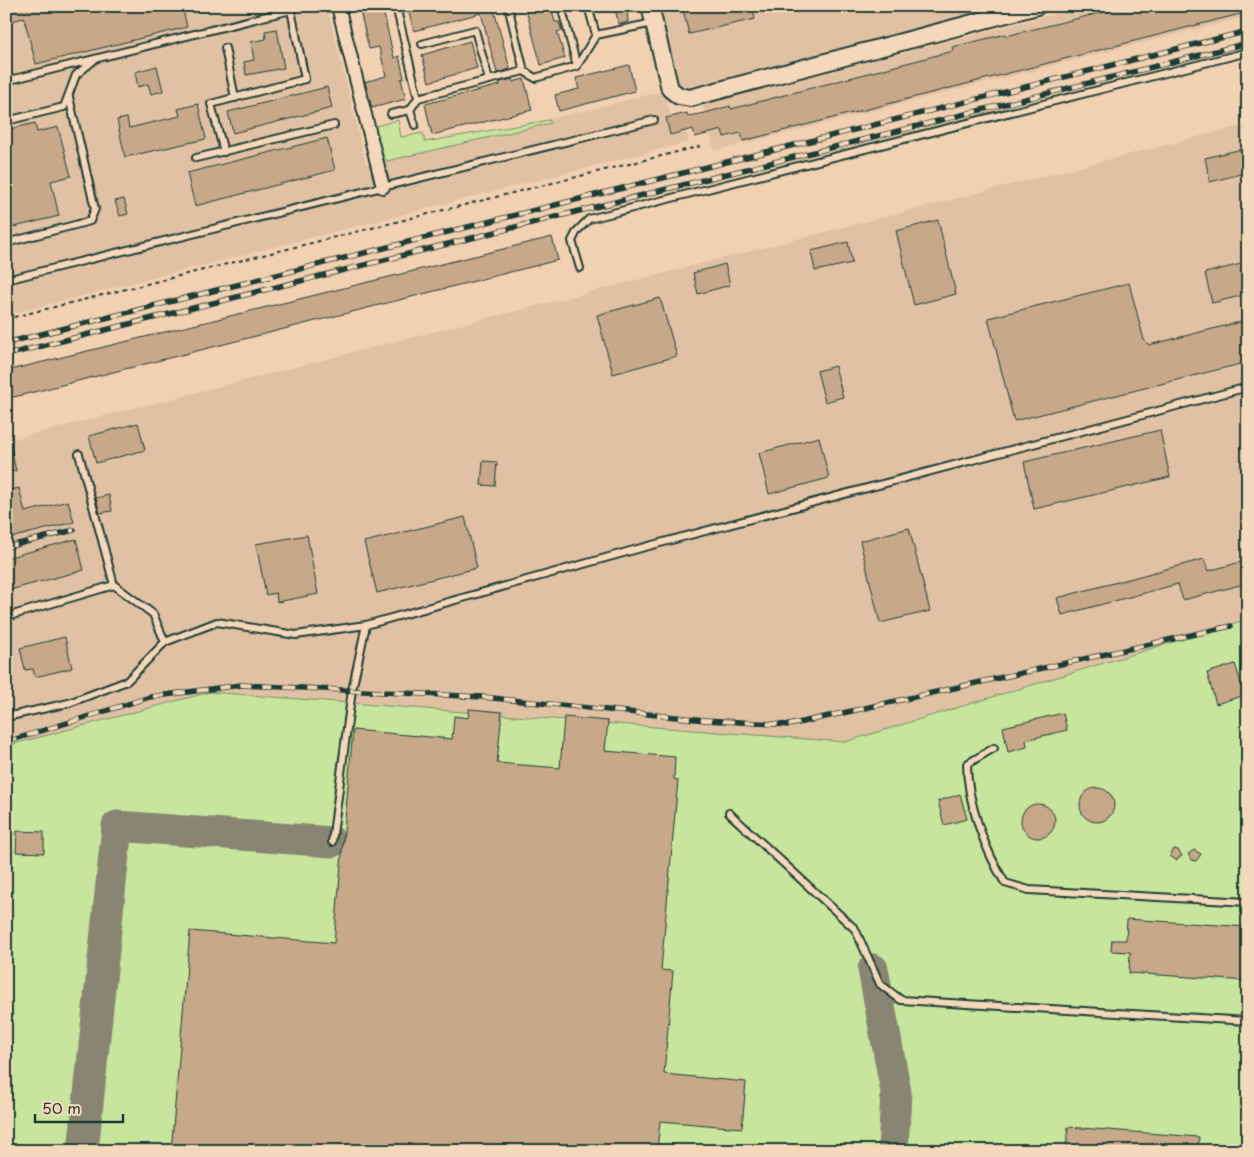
<svg xmlns="http://www.w3.org/2000/svg" width="1254" height="1157" font-family="'Playpen Sans',sans-serif">
<style>
.built{fill:#e1c1a4}
.green{fill:#c8e59d;stroke:#749168}
.lines{fill:none;stroke-linecap:round;stroke-linejoin:round}
.taxiway{stroke:#888673;stroke-width:31}
.building{fill:#c7a889;stroke:#1f3d34}
.service-casing{stroke:#1f3d34;stroke-width:10}
.minor-casing{stroke:#1f3d34;stroke-width:16}
.tertiary-casing{stroke:#1f3d34;stroke-width:20}
.path{stroke:#1f3d34;stroke-width:2;stroke-dasharray:4 4;stroke-linecap:butt}
.service{stroke:#f5d8bb;stroke-width:6}
.minor{stroke:#f5d8bb;stroke-width:12}
.tertiary{stroke:#f5d8bb;stroke-width:16}
.rail-casing{stroke:#1f3d34;stroke-width:5.5}
.rail{stroke:#f5d8bb;stroke-width:4;stroke-dasharray:11;stroke-linecap:butt}
</style>
<rect width="100%" height="100%" fill="#f2d0b2"/>
<filter id="ink" filterUnits="userSpaceOnUse"><feTurbulence type="fractalNoise" baseFrequency=".02" numOctaves="2"/><feDisplacementMap in="SourceGraphic" scale="10" xChannelSelector="R" yChannelSelector="G"/><feConvolveMatrix kernelMatrix="1 2 1 2 8 2 1 2 1" color-interpolation-filters="sRGB"/></filter>
<g filter="url(#ink)">
<!-- built -->
<g class="built">
<polygon points="6,6 327,6 366,164 664,91 670,115 666,119 670,135 686,132 689,142 6,315"/>
<polygon points="656,6 994,6 690,91 677,84"/>
<polygon points="1086,6 1248,6 1248,16 714,151 703,104"/>
<polygon points="1248,124 1248,1151 6,1151 6,441"/>
</g>
<!-- green -->
<g class="green">
<polygon points="398,120 401,137 423,133 425,142 549,120 551,123 387,161 378,150 372,127"/>
<polygon points="1248,619 1248,1151 6,1151 6,746 210,692 845,742"/>
</g>
<g class="lines">
<!-- taxiway -->
<g class="taxiway">
<polyline points="873,969 896,1092 893,1151"/>
<polyline points="83,1151 117,826 332,842"/>
</g>
</g>
<!-- building -->
<g class="building">
<polygon points="6,6 182,6 187,27 36,64 24,18 6,22"/>
<polygon points="359,6 382,6 394,58 399,56 404,78 401,79 406,99 372,108 365,82 386,76 379,47 369,49"/>
<polygon points="407,6 496,6 494,10 510,69 497,73 481,13 414,31"/>
<polygon points="525,6 551,6 555,22 559,22 562,31 557,32 565,58 541,65"/>
<polygon points="614,6 627,6 628,22 619,24"/>
<polygon points="682,6 752,6 755,19 689,34"/>
<polygon points="1128,6 1248,6 1248,12 743,141 741,133 724,137 722,130 695,137 693,129 670,135 666,118 687,113 688,116 705,113 730,106 731,109 953,51 952,47 1006,34 1006,36"/>
<polygon points="277,29 284,68 246,75 244,62 254,60 251,42 266,39 265,31"/>
<polygon points="470,41 477,68 429,82 422,55"/>
<polygon points="629,65 635,91 559,111 555,95 579,89 576,78"/>
<polygon points="157,66 163,91 151,94 148,84 138,87 135,72"/>
<polygon points="513,79 513,82 524,79 532,110 432,135 425,104 500,85 500,82"/>
<polygon points="327,87 332,108 233,133 228,112"/>
<polygon points="198,104 206,139 125,157 117,120 127,118 129,128 180,116 178,109"/>
<polygon points="35,123 37,132 58,127 71,176 51,181 59,216 6,229 6,130"/>
<polygon points="327,138 335,170 195,206 187,173"/>
<polygon points="1246,148 1248,172 1210,182 1205,158"/>
<polygon points="124,199 128,214 120,216 115,201"/>
<polygon points="938,220 956,294 914,305 896,231"/>
<polygon points="552,237 558,260 6,399 6,371"/>
<polygon points="848,242 852,263 815,271 811,251"/>
<polygon points="1245,263 1248,274 1248,294 1212,303 1205,273"/>
<polygon points="725,264 730,285 698,294 693,273"/>
<polygon points="1129,283 1144,340 1149,345 1248,320 1248,362 1014,421 988,318"/>
<polygon points="660,298 677,356 613,374 597,315"/>
<polygon points="835,366 843,397 825,402 817,371"/>
<polygon points="138,423 145,450 96,463 89,436"/>
<polygon points="1160,430 1170,477 1034,509 1024,462"/>
<polygon points="819,437 829,478 769,494 759,453"/>
<polygon points="6,443 10,443 16,471 6,473"/>
<polygon points="483,461 497,462 495,486 481,485"/>
<polygon points="19,488 25,512 68,501 74,522 6,539 6,491"/>
<polygon points="109,495 112,511 100,513 96,498"/>
<polygon points="465,517 477,568 377,593 364,542"/>
<polygon points="909,528 930,611 880,623 860,541"/>
<polygon points="307,535 318,594 277,602 276,593 266,595 256,544"/>
<polygon points="76,539 84,570 6,591 6,558"/>
<polygon points="1204,559 1208,571 1248,560 1248,583 1183,600 1178,584 1062,615 1057,598"/>
<polygon points="65,637 72,668 35,677 33,669 25,670 20,648"/>
<polygon points="1235,664 1245,695 1216,704 1207,673"/>
<polygon points="469,709 502,712 497,763 560,768 564,717 608,721 605,751 675,757 674,779 678,780 661,970 673,971 664,1074 746,1082 742,1128 660,1121 657,1151 171,1151 190,931 334,943 353,730 452,739 454,716 468,718"/>
<polygon points="1063,713 1067,730 1026,740 1027,747 1008,752 1003,727"/>
<circle cx="1097" cy="805" r="17"/>
<polygon points="960,794 967,819 944,825 938,801"/>
<circle cx="1038" cy="821" r="17"/>
<polygon points="17,831 44,832 44,853 16,852"/>
<polygon points="1174,849 1178,850 1182,856 1176,860 1170,856"/>
<polygon points="1194,850 1201,854 1196,861 1192,860 1188,854"/>
<polygon points="1127,919 1248,927 1248,981 1129,973 1130,952 1111,951 1112,940 1126,940"/>
<polygon points="1068,1127 1199,1137 1198,1151 1066,1150"/>
</g>
<g class="lines">
<defs>
<g id="service">
<polyline points="561,6 577,66"/>
<polyline points="588,6 596,35"/>
<polyline points="422,44 475,30 489,80"/>
<polyline points="225,48 235,98"/>
<polyline points="524,71 535,78 577,66 596,35 653,23"/>
<polyline points="6,81 291,10 294,6"/>
<polyline points="418,98 524,71 508,6"/>
<polyline points="410,110 415,125"/>
<polyline points="391,114 410,110 418,98 396,6"/>
<polyline points="6,121 64,107 76,75 93,61"/>
<polyline points="224,152 211,104 305,79 291,10"/>
<polyline points="196,158 334,125"/>
<polyline points="6,243 90,221 95,209 69,97"/>
<polyline points="580,268 572,241 577,231 589,219 1248,52"/>
<polyline points="6,280 654,120"/>
<polyline points="79,454 114,585"/>
<polyline points="6,617 114,585 153,614 165,642"/>
<polyline points="6,717 69,703 127,681 165,642 217,622 296,635 366,625 641,548 1248,387"/>
<path d="M994 748 967 764C967 802 985 850 1005 883L1029 890 1248 902"/>
<polyline points="729,813 855,929 880,984 901,1000 1248,1021"/>
<polyline points="332,842 352,690 366,625"/>
</g>
<polyline id="minor" points="338,6 383,187"/>
<polyline id="tertiary" points="650,6 670,89 679,96 690,98 1037,6"/>
</defs>
<!-- service casing -->
<use href="#service" class="service-casing"/>
<!-- minor casing -->
<use href="#minor" class="minor-casing"/>
<!-- tertiary casing -->
<use href="#tertiary" class="tertiary-casing"/>
<!-- path -->
<polyline class="path" points="6,319 701,146"/>
<!-- service -->
<use href="#service" class="service"/>
<!-- minor -->
<use href="#minor" class="minor"/>
<!-- tertiary -->
<use href="#tertiary" class="tertiary"/>
<defs>
<g id="rail">
<polyline points="6,343 1248,31"/>
<polyline points="6,355 1248,43"/>
<polyline points="6,547 74,530"/>
<polyline points="6,742 150,697 241,685 483,697 705,720 789,725 1231,626"/>
</g>
</defs>
<!-- rail casing -->
<use href="#rail" class="rail-casing"/>
<!-- rail -->
<use href="#rail" class="rail"/>
</g>
</g>
<!-- margin -->
<rect width="1254" height="1157" fill="none" stroke="#f5d8bb" stroke-width="25"/>
<rect x="12" y="12" width="1229" height="1132" fill="none" stroke="#1f3d34" stroke-width="2" filter="url(#ink)"/>
<!-- scale -->
<path d="M35 1114v8h88v-8" fill="none" stroke="#1f3d34" stroke-width="2.5"/>
<text x="42" y="1114" font-size="15" fill="#1f3d34" stroke="#f5d8bb" stroke-width="4" paint-order="stroke">50 m</text>
</svg>
